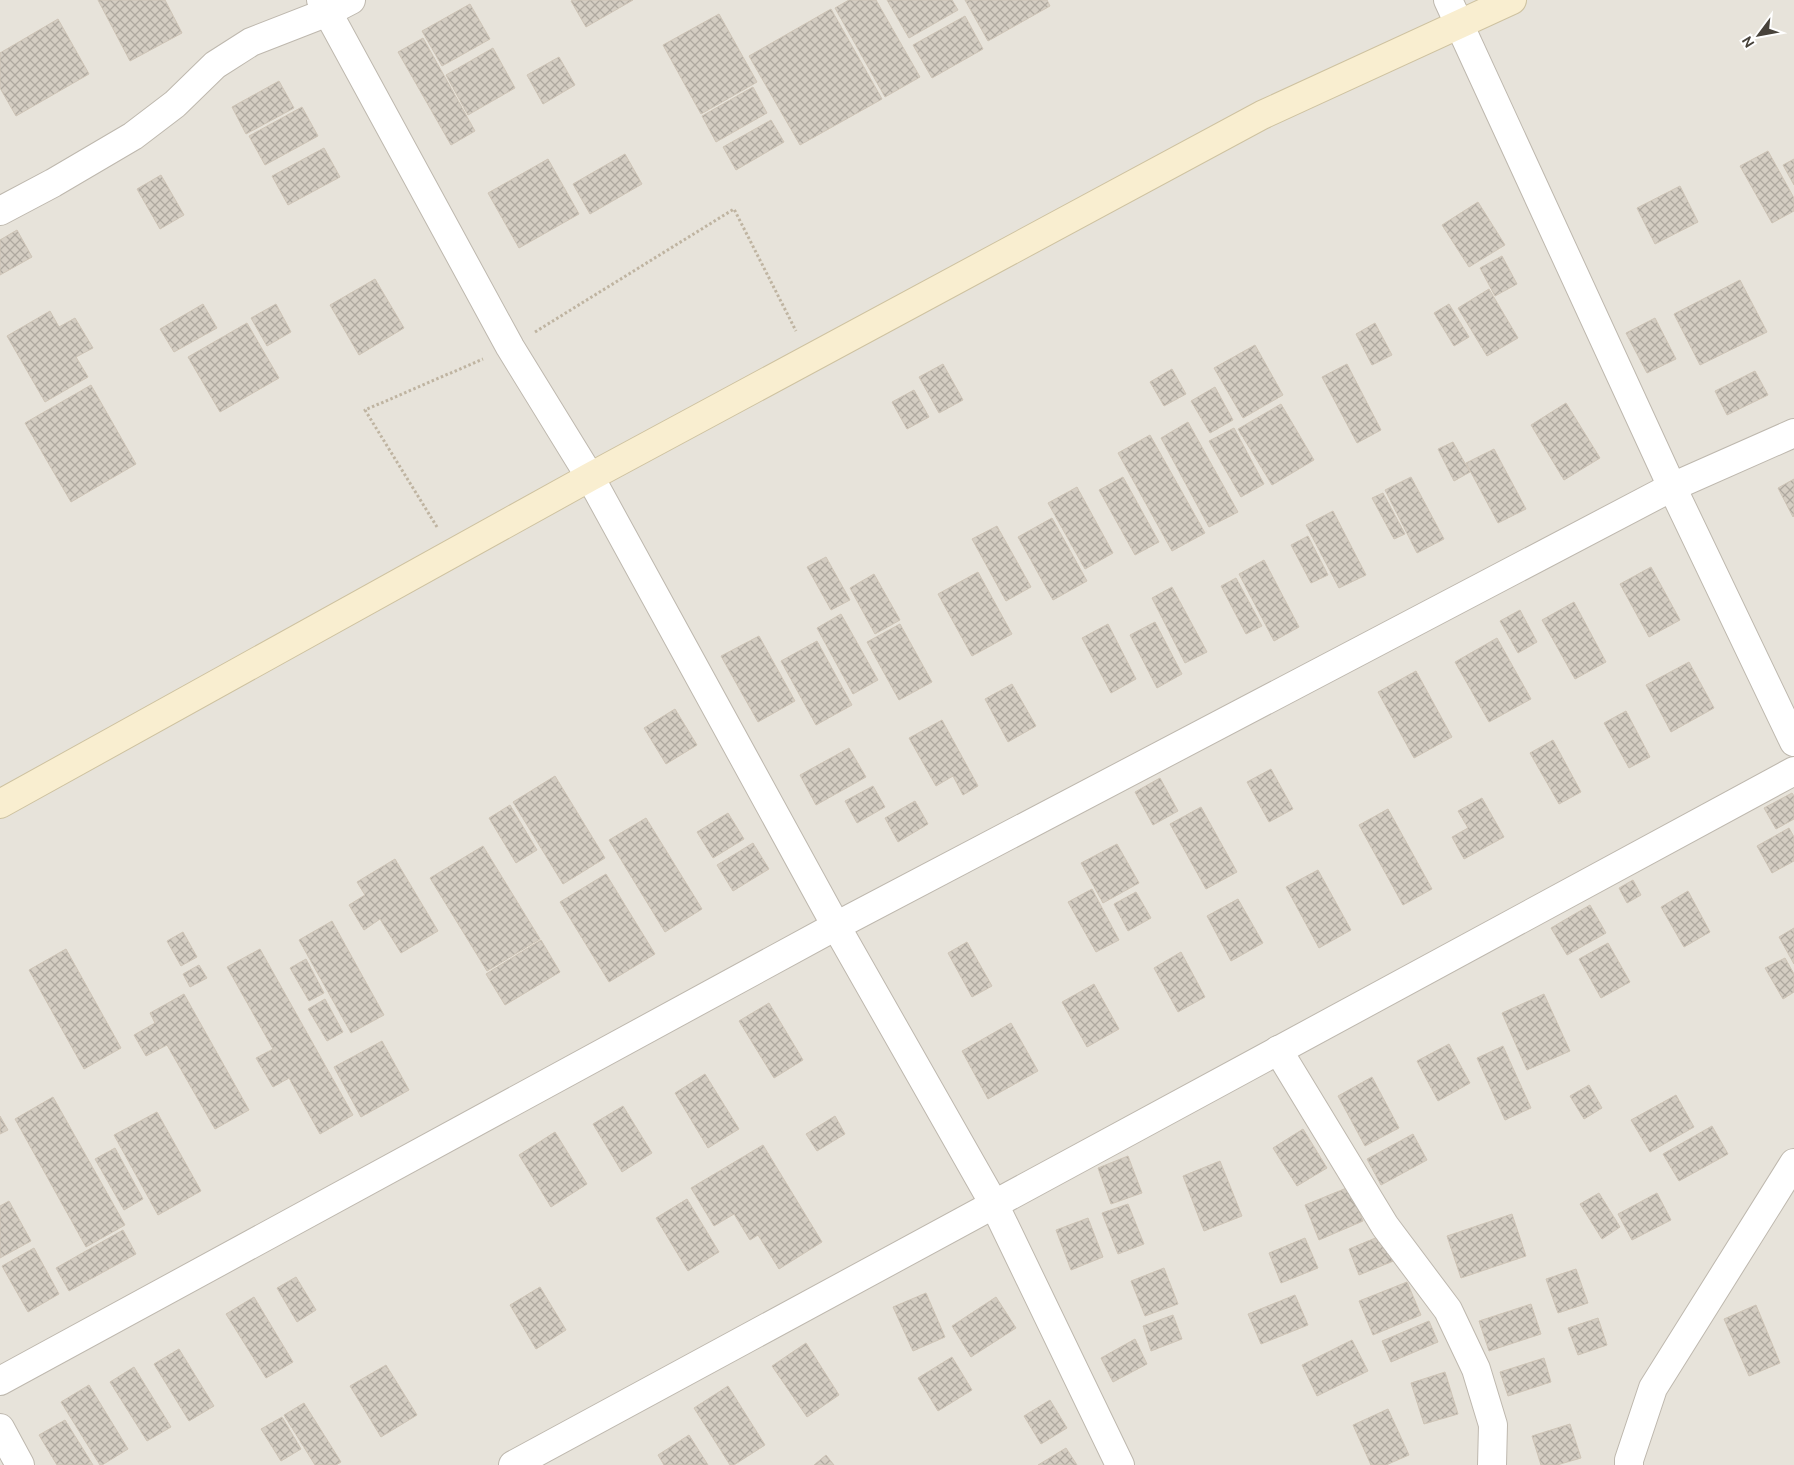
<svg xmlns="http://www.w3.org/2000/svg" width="1794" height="1465" font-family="Ubuntu,sans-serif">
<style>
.residential{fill:#e7e3da}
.building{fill:url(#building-cross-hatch);stroke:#cec4b6}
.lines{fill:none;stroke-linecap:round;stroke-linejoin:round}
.minor-casing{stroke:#beb8ae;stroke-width:30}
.secondary-casing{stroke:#cec2a0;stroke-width:30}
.path{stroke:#bfb4a1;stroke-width:3;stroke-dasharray:2.5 2.5;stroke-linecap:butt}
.minor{stroke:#fff;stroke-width:28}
.secondary{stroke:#f9eed0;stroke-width:28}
</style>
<defs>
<pattern id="building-cross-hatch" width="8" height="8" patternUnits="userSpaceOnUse" patternTransform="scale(1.25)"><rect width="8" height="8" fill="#d4cdc2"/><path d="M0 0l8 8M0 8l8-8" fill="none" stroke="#aea89f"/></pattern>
</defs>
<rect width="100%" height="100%" fill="#f4f1eb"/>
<!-- residential -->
<rect class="residential" x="0" y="0" width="1794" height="1465"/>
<!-- building -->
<g class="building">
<polygon points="98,0 165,0 182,33 130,61"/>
<polygon points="573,0 633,0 586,27 571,1"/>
<polygon points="849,0 876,0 920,77 885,97 835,8"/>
<polygon points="887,0 952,0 958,10 909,38"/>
<polygon points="965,0 1047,0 1050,6 988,41"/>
<polygon points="470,4 490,39 442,66 422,31"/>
<polygon points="831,9 882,99 800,145 749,56"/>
<polygon points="719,14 757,82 701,114 663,45"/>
<polygon points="965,16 983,49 932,78 913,45"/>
<polygon points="58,19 89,74 16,116 0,88 0,53"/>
<polygon points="423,38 475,131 451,145 398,52"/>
<polygon points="493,48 515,88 468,115 446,75"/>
<polygon points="559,57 575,85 543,104 527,75"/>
<polygon points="279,81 294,108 246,134 232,107"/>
<polygon points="753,87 767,113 716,142 702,116"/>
<polygon points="302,107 318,136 265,165 249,136"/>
<polygon points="771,120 784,142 736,170 723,147"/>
<polygon points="324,148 340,177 288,205 272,176"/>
<polygon points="1768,151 1794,198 1794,211 1772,223 1740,166"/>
<polygon points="625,154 642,184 590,214 573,184"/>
<polygon points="548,159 579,214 519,248 488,193"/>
<polygon points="1794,159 1794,185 1783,165"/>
<polygon points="161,175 184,215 160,229 137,189"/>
<polygon points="1680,186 1698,222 1655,244 1637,208"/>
<polygon points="1478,202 1505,245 1469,267 1442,225"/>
<polygon points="17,230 32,257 0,275 0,240"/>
<polygon points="1502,256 1517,284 1495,296 1480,268"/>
<polygon points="375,279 404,328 359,355 330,305"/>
<polygon points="1740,280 1767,332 1700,365 1674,314"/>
<polygon points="1489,289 1518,338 1487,356 1458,308"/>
<polygon points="203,304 217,328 174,352 160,329"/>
<polygon points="276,304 291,332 267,346 251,318"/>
<polygon points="1449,304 1469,337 1454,346 1434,313"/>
<polygon points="50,311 59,327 75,318 93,348 76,357 88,377 45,402 7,336"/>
<polygon points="1655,318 1676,359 1647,373 1626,333"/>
<polygon points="247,323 279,378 220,412 188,357"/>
<polygon points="1375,323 1392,355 1372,365 1356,334"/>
<polygon points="1255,345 1283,395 1243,418 1214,368"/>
<polygon points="943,364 963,400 939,413 919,377"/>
<polygon points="1347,364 1381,430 1357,443 1322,377"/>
<polygon points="1172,369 1186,394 1164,406 1150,382"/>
<polygon points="1755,371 1768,395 1727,415 1715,391"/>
<polygon points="91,385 136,464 71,502 25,423"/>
<polygon points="1215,387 1233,420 1210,433 1191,401"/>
<polygon points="914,390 929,417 907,429 892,402"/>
<polygon points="1566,403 1600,458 1564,480 1531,425"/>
<polygon points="1281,404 1314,460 1272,485 1238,429"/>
<polygon points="1188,422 1238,512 1209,527 1161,438"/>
<polygon points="1234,428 1264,484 1241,497 1209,441"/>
<polygon points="1150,435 1205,533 1172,551 1118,453"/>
<polygon points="1453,442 1470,472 1454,481 1438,449"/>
<polygon points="1494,449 1526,509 1498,523 1466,463"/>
<polygon points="1123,477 1159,542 1135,555 1099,490"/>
<polygon points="1411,477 1444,539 1417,553 1385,490"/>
<polygon points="1794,479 1794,516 1793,517 1778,488"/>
<polygon points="1077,487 1113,553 1085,569 1048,503"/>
<polygon points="1383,493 1405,534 1394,539 1372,498"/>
<polygon points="1333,511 1366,575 1339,588 1306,525"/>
<polygon points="1052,518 1087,581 1053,600 1018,537"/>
<polygon points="997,526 1031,587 1006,601 972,539"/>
<polygon points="1308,536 1328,575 1311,583 1291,545"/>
<polygon points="826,557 850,600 831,610 807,567"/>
<polygon points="1264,560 1299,627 1274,641 1239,574"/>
<polygon points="1651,567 1680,620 1649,637 1620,584"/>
<polygon points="978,572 1012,634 972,656 938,594"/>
<polygon points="874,574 900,620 875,634 850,588"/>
<polygon points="1236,578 1262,626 1246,634 1221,586"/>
<polygon points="1172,587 1207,652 1185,663 1152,598"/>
<polygon points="1574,602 1606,662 1575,679 1542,620"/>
<polygon points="1520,610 1537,642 1518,653 1500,621"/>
<polygon points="841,614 878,680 853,694 817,628"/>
<polygon points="1155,622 1182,674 1157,688 1130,635"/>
<polygon points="900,624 932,682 899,700 867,642"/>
<polygon points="1108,624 1136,679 1111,693 1082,638"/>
<polygon points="759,636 795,701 758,722 721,656"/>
<polygon points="1497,638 1531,699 1489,722 1455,662"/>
<polygon points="817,641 852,705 816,725 781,661"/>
<polygon points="1689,662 1714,708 1671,732 1646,685"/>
<polygon points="1416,671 1452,737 1414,758 1378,692"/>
<polygon points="1012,684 1036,726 1008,742 985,699"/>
<polygon points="675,709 697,745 666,764 644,728"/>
<polygon points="1626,711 1650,757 1629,768 1604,723"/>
<polygon points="942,720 978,786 963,795 953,776 936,786 909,738"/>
<polygon points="1553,740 1581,792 1559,804 1530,753"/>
<polygon points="849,748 866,777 816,805 800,775"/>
<polygon points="1271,769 1293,809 1269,822 1247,782"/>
<polygon points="555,776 605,858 563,884 513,802"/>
<polygon points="1160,778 1178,811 1153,825 1135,792"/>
<polygon points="873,786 885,807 857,823 845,801"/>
<polygon points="1792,793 1794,796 1794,819 1776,829 1764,808"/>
<polygon points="1482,798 1504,837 1464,859 1452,837 1468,828 1458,811"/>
<polygon points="915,801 928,824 898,842 885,818"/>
<polygon points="510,805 537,850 516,863 489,818"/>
<polygon points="1201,807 1237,872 1206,889 1170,824"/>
<polygon points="1388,809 1432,889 1403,905 1359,825"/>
<polygon points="728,813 744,839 713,858 697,832"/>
<polygon points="646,818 702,909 665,932 609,840"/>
<polygon points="1789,828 1794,837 1794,861 1772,873 1757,846"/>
<polygon points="753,843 769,869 733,891 717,865"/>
<polygon points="1117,844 1139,883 1103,903 1081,863"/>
<polygon points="483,846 540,939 487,971 430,878"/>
<polygon points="395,859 438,931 401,953 380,919 364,930 349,905 365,895 357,882"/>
<polygon points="1318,870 1351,930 1319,948 1286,887"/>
<polygon points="606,874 655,954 609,982 560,902"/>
<polygon points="1633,880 1641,895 1627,903 1619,888"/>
<polygon points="1092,889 1119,940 1096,952 1068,902"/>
<polygon points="1688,891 1710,932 1684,947 1661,907"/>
<polygon points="1136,892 1151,918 1128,931 1114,904"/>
<polygon points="1238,899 1263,943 1231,961 1207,916"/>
<polygon points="1590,905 1606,933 1567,955 1551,928"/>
<polygon points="332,921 384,1015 351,1033 299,940"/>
<polygon points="1794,928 1794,964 1779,937"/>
<polygon points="183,932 197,957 181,966 167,941"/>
<polygon points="541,940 560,972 505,1005 486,974"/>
<polygon points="967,942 992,986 972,997 948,953"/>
<polygon points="1608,943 1630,982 1601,998 1579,959"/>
<polygon points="66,949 121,1048 84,1069 29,970"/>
<polygon points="260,949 353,1115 320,1134 289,1078 273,1087 256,1058 273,1049 227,967"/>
<polygon points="1181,952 1205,997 1178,1012 1154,968"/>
<polygon points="1785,958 1794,974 1794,992 1783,999 1765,968"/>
<polygon points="306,959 324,993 309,1001 290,968"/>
<polygon points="199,965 207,978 190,987 183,974"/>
<polygon points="1094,984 1119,1029 1087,1047 1062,1002"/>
<polygon points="184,994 249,1110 215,1129 167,1045 146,1056 134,1035 155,1023 150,1013"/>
<polygon points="1544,994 1570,1051 1527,1070 1502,1013"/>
<polygon points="325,999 343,1032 327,1041 308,1009"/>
<polygon points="769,1003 803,1060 774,1078 739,1021"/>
<polygon points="1011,1023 1038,1071 988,1099 962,1051"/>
<polygon points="382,1041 409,1090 361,1117 334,1067"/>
<polygon points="1449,1044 1470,1083 1438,1101 1417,1061"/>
<polygon points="1503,1046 1531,1108 1505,1120 1477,1058"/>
<polygon points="705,1074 739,1129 708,1148 675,1093"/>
<polygon points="1372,1077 1399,1128 1365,1146 1338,1096"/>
<polygon points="1589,1085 1602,1108 1584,1119 1570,1096"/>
<polygon points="1676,1095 1694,1127 1650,1152 1631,1120"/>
<polygon points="53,1097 125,1225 86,1247 15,1119"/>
<polygon points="623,1106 652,1153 622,1172 593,1124"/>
<polygon points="157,1112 201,1191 158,1215 114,1135"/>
<polygon points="0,1116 8,1130 0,1134"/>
<polygon points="835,1116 845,1134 817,1151 806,1134"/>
<polygon points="1712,1126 1728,1154 1679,1181 1663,1154"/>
<polygon points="1303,1129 1327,1168 1297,1186 1273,1148"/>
<polygon points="555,1132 587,1184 551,1207 519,1155"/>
<polygon points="1413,1134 1427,1160 1381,1185 1367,1159"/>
<polygon points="763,1145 822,1242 779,1269 758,1235 750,1240 734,1214 714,1226 691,1188"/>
<polygon points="115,1148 143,1199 124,1210 95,1159"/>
<polygon points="1128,1156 1142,1193 1111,1204 1098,1168"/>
<polygon points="1220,1161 1242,1216 1204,1231 1183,1176"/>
<polygon points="1349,1187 1363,1221 1319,1240 1305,1205"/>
<polygon points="1599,1193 1620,1227 1602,1239 1580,1204"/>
<polygon points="1657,1193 1671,1220 1632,1240 1618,1214"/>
<polygon points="687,1199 719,1252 688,1271 656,1218"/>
<polygon points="9,1201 31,1241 0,1258 0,1206"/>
<polygon points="1128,1204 1144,1244 1118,1254 1102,1213"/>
<polygon points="1512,1214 1526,1256 1461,1278 1447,1236"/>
<polygon points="1088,1218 1103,1257 1071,1270 1056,1230"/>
<polygon points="123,1230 136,1254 69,1291 56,1268"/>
<polygon points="1385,1234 1396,1260 1359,1275 1349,1249"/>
<polygon points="1305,1238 1318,1268 1281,1283 1269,1253"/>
<polygon points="34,1248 59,1294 28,1312 2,1266"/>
<polygon points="1164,1268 1178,1304 1145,1316 1131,1281"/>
<polygon points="1576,1269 1588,1303 1558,1313 1546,1279"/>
<polygon points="296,1277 316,1310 297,1322 277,1288"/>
<polygon points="1407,1282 1421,1315 1373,1335 1359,1301"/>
<polygon points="540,1287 566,1330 536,1349 510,1305"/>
<polygon points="926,1293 945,1337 913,1351 893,1307"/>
<polygon points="1295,1295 1308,1325 1261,1344 1248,1314"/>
<polygon points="254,1297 293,1362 266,1378 226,1314"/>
<polygon points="996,1297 1016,1328 971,1357 952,1326"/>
<polygon points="1531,1304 1541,1334 1489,1351 1479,1321"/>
<polygon points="1756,1305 1780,1363 1749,1376 1724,1319"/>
<polygon points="1173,1315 1182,1339 1151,1351 1143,1326"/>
<polygon points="1598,1318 1607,1345 1578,1355 1568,1328"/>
<polygon points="1429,1321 1438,1342 1391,1362 1382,1341"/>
<polygon points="1135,1339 1147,1364 1113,1382 1101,1358"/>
<polygon points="1352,1340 1368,1371 1317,1396 1302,1365"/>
<polygon points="806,1343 839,1395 807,1417 772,1366"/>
<polygon points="179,1349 214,1406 189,1421 154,1364"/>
<polygon points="952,1357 972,1390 938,1411 918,1378"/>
<polygon points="1544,1358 1551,1382 1508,1396 1500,1372"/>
<polygon points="386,1365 417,1415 381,1437 350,1386"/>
<polygon points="134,1367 171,1427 147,1441 110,1382"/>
<polygon points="1445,1372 1458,1414 1424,1424 1411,1383"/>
<polygon points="89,1385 128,1449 102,1465 100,1465 61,1402"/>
<polygon points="728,1386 765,1445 734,1465 730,1465 694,1408"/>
<polygon points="1050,1400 1067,1428 1041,1444 1024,1416"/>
<polygon points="304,1403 341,1462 336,1465 315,1465 284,1415"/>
<polygon points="1388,1409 1409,1455 1386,1465 1371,1465 1353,1425"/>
<polygon points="282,1417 301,1449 281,1461 261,1429"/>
<polygon points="65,1420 93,1465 57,1465 39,1435"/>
<polygon points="1570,1424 1581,1458 1557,1465 1541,1465 1532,1436"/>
<polygon points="689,1435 708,1465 664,1465 658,1455"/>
<polygon points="1066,1448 1077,1465 1038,1465"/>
<polygon points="826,1455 834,1465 814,1465"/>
</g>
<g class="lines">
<defs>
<g id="minor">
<polyline points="321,0 510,347 590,477 836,926 994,1204 1120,1465"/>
<polyline points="1448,0 1672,487 1794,742"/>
<polyline points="0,211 53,183 133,136 175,104 215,65 251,42 328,12 351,0"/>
<polyline points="1278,1050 1385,1226 1448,1310 1476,1369 1493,1425 1492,1465"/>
<polyline points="0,1381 836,926 1672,487 1794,433"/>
<polyline points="0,1428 20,1465"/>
<polyline points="513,1465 1794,771"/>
<polyline points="1629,1465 1629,1460 1653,1388 1794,1163"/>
</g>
<polyline id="secondary" points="0,804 590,477 1262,115 1512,0"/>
</defs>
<!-- minor casing -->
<use href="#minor" class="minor-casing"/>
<!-- secondary casing -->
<use href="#secondary" class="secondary-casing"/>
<!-- path -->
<g class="path">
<polyline points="535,332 734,209 796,331"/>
<polyline points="437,527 365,410 483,359"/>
</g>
<!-- minor -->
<use href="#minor" class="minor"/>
<!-- secondary -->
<use href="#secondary" class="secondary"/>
</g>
<!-- north arrow -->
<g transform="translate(1759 35) rotate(238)" stroke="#ffffff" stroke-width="4" paint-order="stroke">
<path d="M0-4L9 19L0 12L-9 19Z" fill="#47423a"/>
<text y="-8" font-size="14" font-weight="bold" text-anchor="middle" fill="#47423a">N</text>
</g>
</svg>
